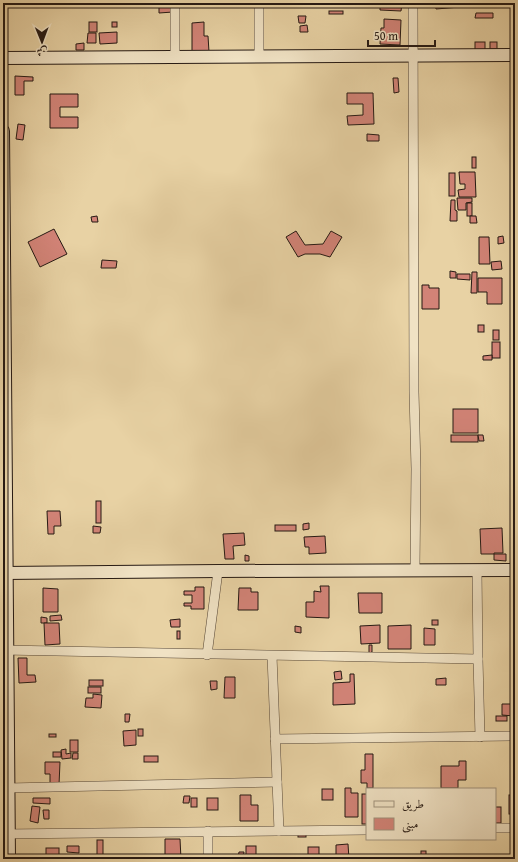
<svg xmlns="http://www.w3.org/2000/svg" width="518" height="862" font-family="'Gentium Book Plus',Amiri,serif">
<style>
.building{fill:#d28377;stroke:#251913}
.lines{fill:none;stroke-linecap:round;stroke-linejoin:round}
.street-casing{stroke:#564737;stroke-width:10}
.secondary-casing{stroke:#251913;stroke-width:14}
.street{stroke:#f0e2c4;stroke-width:9}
.secondary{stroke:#f0e2c4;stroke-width:12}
</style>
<rect width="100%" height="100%" fill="#e8d2a4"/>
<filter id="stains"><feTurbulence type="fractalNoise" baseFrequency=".005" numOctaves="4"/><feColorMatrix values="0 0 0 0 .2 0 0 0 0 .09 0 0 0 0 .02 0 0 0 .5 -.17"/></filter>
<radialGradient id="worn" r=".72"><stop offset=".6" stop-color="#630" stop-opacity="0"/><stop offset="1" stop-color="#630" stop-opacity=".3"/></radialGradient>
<!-- building -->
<g class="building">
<polygon points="159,3 173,3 173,12 159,13"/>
<polygon points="380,3 402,3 401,11 380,10"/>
<polygon points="435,3 460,3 460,7 436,9"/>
<rect x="329" y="11" width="14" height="3"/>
<polygon points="476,13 493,13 493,18 475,18"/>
<polygon points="298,16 306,16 305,23 299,23"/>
<polygon points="384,19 401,20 400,45 380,44 381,28 384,28"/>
<rect x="89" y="22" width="8" height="10"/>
<rect x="112" y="22" width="5" height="5"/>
<polygon points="204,22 204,36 208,36 209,52 192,53 192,23"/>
<polygon points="307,25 308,32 300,32 300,26"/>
<polygon points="117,32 117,43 100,44 99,33"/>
<polygon points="88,33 96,33 96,43 87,43"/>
<rect x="475" y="42" width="10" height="8"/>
<rect x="490" y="42" width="7" height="7"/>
<polygon points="84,43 84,50 76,50 76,44"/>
<polygon points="15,76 33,77 33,81 24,81 24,95 15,95"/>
<polygon points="393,78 398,78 399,92 394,93"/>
<polygon points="347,93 373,93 374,124 348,125 347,116 363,115 363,104 347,104"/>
<polygon points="50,94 78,94 78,107 60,107 60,117 78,117 78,128 50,128"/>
<polygon points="18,124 25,125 23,140 16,139"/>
<polygon points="367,134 379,135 379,141 367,141"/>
<rect x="472" y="157" width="4" height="11"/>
<polygon points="459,172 475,172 476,197 459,197 458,190 465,189 465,184 460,184"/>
<rect x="449" y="173" width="6" height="23"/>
<polygon points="457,198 472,198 472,202 466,203 466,210 458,210"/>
<polygon points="451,200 455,200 455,210 457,211 457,221 450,221"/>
<rect x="467" y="203" width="5" height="13"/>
<polygon points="97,216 98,222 92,222 91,217"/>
<polygon points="470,216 476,216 477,223 470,223"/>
<polygon points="54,229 67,254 40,267 28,242"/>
<polygon points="296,231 305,245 323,244 331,231 342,237 330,257 320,254 305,254 298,257 286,237"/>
<polygon points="503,236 504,243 498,244 498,237"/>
<polygon points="479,237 489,237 490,264 479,264"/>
<polygon points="102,260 117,261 116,268 101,268"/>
<polygon points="501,261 502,269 492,270 491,262"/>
<polygon points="450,271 456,272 456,278 450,278"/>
<polygon points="472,272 477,272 477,293 471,293"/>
<polygon points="457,274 470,274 470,280 457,279"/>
<polygon points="478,278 502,278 502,304 487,304 487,292 478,292"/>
<polygon points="422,285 429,285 429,288 439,288 439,309 422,309"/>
<rect x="478" y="325" width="6" height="7"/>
<rect x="493" y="330" width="6" height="10"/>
<rect x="492" y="342" width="8" height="16"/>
<polygon points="492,355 492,360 483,360 483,356"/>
<rect x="453" y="409" width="25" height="24"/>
<rect x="451" y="435" width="27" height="7"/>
<polygon points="478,435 483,435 484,441 479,441"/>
<rect x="96" y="501" width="5" height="22"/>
<polygon points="47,511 60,511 61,526 54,526 54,534 48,534"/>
<polygon points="309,523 309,529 303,530 303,524"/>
<rect x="275" y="525" width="21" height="6"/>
<polygon points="93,526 101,527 100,533 93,533"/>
<polygon points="502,528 503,553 494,553 494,554 481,554 480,529"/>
<polygon points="244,533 245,545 233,546 234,559 225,559 223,534"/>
<polygon points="325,536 326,553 309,554 309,547 305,547 304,537"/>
<polygon points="494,554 506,554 506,561 494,560"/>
<polygon points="245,555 249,556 249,561 245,561"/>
<polygon points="320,586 329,586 329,618 306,617 306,602 314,602 314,591 321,592"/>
<polygon points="195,587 204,587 204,609 191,609 191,606 184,606 184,603 192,603 192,595 184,595 184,591 195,591"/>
<polygon points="43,588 58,589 58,612 43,612"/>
<polygon points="239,588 251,588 251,592 258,592 258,610 238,610"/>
<polygon points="358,593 382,593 382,613 359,613"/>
<polygon points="61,615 62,620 50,621 50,616"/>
<polygon points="41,617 47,618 47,623 41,623"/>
<polygon points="180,619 180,627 171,627 170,620"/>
<rect x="432" y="620" width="6" height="5"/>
<polygon points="44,623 59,623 60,644 45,645"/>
<polygon points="380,625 380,643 361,644 360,626"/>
<polygon points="411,625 411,649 388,649 388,626"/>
<polygon points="295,626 301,627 301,633 295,632"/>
<polygon points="424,628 435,629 435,645 424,645"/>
<rect x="177" y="631" width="3" height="8"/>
<polygon points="369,645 372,645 372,652 369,653"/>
<polygon points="18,658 27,658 27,675 35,675 36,682 19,683"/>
<polygon points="341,671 342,679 335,680 334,672"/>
<polygon points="350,674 354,674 355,704 333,705 333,683 350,682"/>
<polygon points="225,677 235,677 235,698 224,698"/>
<polygon points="446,678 446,685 436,685 436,679"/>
<rect x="89" y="680" width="14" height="6"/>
<polygon points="210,681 217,681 217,689 211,690"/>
<rect x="88" y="687" width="13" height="6"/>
<polygon points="93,694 102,695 101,708 85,707 86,698 93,698"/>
<polygon points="502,704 514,704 514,716 502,715"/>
<polygon points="125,714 130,714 129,722 125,722"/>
<rect x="496" y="716" width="11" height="5"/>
<rect x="138" y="729" width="5" height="7"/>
<polygon points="136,730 136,745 124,746 123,731"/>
<rect x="49" y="734" width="7" height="3"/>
<rect x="70" y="740" width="8" height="12"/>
<polygon points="66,749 66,754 71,753 71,758 62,759 61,750"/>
<rect x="53" y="752" width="8" height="5"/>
<polygon points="73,753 78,753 78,759 72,759"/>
<polygon points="365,754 373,754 373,788 367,788 367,783 361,783 361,770 365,770"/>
<rect x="144" y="756" width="14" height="6"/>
<polygon points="459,761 466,761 466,780 458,780 458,788 441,788 441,766 459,766"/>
<polygon points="45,762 60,762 59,785 50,785 50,774 45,774"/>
<polygon points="345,788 351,788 351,793 358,793 358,817 345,817"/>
<rect x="322" y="789" width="11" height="11"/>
<rect x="362" y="794" width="5" height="30"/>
<polygon points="240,795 251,795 251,805 258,805 258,821 240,821"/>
<rect x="509" y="795" width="6" height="19"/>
<polygon points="184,796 190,796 189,803 183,803"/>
<polygon points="33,798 50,798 50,804 33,803"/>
<rect x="191" y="798" width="6" height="9"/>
<rect x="207" y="798" width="11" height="12"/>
<polygon points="32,806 40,807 38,823 30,821"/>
<rect x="495" y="807" width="6" height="16"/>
<polygon points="43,810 49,810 49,819 44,819"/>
<rect x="298" y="833" width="8" height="4"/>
<polygon points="165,839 180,839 181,859 165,859"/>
<rect x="97" y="840" width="6" height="15"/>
<polygon points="348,844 349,859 336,859 336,845"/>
<polygon points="67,846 79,846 79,853 67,852"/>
<rect x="246" y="846" width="10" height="13"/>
<rect x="308" y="847" width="11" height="12"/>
<rect x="46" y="848" width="13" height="11"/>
<rect x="421" y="851" width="5" height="8"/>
<polygon points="239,852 244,852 243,859 238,858"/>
</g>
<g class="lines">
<defs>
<g id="street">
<polyline points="175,3 175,57"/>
<polyline points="413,3 414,392 416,469 415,570"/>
<polyline points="259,57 259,3"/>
<polyline points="477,570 478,659 480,737"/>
<polyline points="3,650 478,659"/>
<polyline points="207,655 218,571"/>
<polyline points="272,656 279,831"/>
<polyline points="275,739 515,736"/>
<polyline points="8,788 277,782"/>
<polyline points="495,828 515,828"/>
<polyline points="208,831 208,859"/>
<polyline points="3,834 367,830"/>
</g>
<g id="secondary">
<polyline points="3,58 515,55"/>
<polyline points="3,131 9,859"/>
<polyline points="3,573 218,571 515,570"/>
</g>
</defs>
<!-- street casing -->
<use href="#street" class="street-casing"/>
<!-- secondary casing -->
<use href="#secondary" class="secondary-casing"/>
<!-- street -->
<use href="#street" class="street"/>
<!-- secondary -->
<use href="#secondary" class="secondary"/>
</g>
<!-- margin -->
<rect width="518" height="862" fill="none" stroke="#e8d2a4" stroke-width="16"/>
<rect x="4" y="4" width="510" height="854" fill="none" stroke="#251913" stroke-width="2"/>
<rect x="8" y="8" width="502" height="846" fill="none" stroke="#251913"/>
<!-- legend -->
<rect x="366" y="788" width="130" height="52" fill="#f0e2c4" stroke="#9f927d"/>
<rect x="374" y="801" width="20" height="6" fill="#f0e2c4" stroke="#9f927d"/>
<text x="402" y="808" font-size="12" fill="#251913">طريق</text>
<rect x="374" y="818" width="20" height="12" fill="#d28377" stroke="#9f927d"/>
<text x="402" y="828" font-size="12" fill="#251913">مبنى</text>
<!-- north arrow -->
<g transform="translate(42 42) rotate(179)" stroke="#f0e2c4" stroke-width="3" paint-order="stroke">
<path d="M0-3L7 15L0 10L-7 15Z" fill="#251913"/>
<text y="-6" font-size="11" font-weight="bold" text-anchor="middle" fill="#251913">ش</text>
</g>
<!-- scale -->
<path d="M368 40v6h67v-6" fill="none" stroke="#251913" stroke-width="2"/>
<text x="374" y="40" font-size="12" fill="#251913" stroke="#f0e2c4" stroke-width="3" paint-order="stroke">50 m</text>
<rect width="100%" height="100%" filter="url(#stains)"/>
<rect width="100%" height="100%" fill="url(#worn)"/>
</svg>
